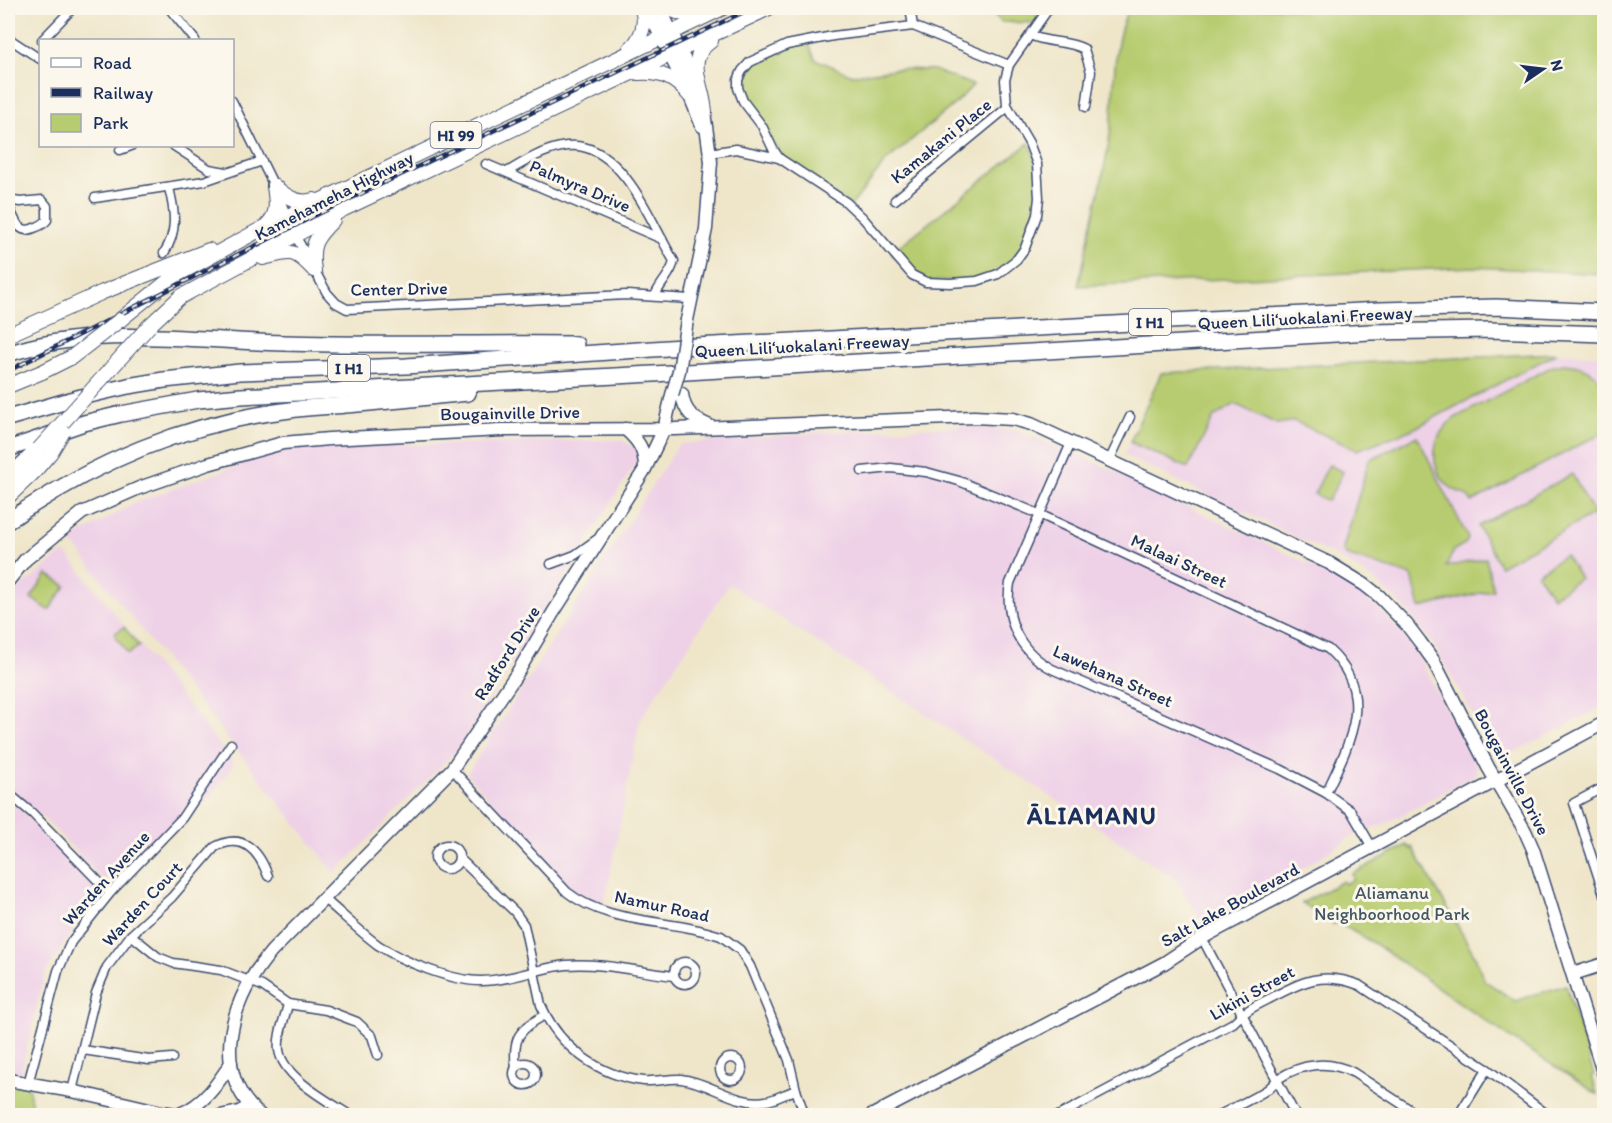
<svg xmlns="http://www.w3.org/2000/svg" width="1612" height="1123" font-family="Itim,sans-serif">
<style>
.built{fill:#eed0e7}
.green{fill:#b7cc70;stroke:#697e67;stroke-width:1.5}
.lines{fill:none;stroke-linecap:round;stroke-linejoin:round}
.street-casing{stroke:#3b4a6e;stroke-width:11}
.secondary-casing{stroke:#3b4a6e;stroke-width:15}
.primary-casing{stroke:#3b4a6e;stroke-width:16}
.highway-casing{stroke:#3b4a6e;stroke-width:18}
.street{stroke:#fff;stroke-width:8}
.secondary{stroke:#fff;stroke-width:12}
.primary{stroke:#fff;stroke-width:14}
.highway{stroke:#fff;stroke-width:15}
.rail-casing{stroke:#1b2f5e;stroke-width:4.5}
.rail{stroke:#fbf7ec;stroke-width:2;stroke-dasharray:7;stroke-linecap:butt}
.secondary-bridge-casing{stroke:#3b4a6e;stroke-width:15;stroke-linecap:butt}
.primary-bridge-casing{stroke:#3b4a6e;stroke-width:16;stroke-linecap:butt}
.secondary-bridge{stroke:#fff;stroke-width:12}
.primary-bridge{stroke:#fff;stroke-width:14}
.labels{text-anchor:middle;dominant-baseline:central;stroke-width:6;stroke-linejoin:round;paint-order:stroke}
.shield{fill:#fbf7ec;stroke:#5e6b89;stroke-width:1.5}
.shield-label{font-size:16px;font-weight:bold;fill:#1b2f5e}
.street-label{font-size:18px;fill:#1b2f5e;stroke:#fbf7ec}
.park-label{font-size:18px;fill:#425662;stroke:#fbf7ec}
.district-label{font-size:24px;font-weight:bold;letter-spacing:1.5px;fill:#1b2f5e;stroke:#fbf7ec}
</style>
<rect width="100%" height="100%" fill="#fbf7ec"/>
<filter id="ink" filterUnits="userSpaceOnUse"><feTurbulence type="fractalNoise" baseFrequency=".0167" numOctaves="2"/><feDisplacementMap in="SourceGraphic" scale="12" xChannelSelector="R" yChannelSelector="G"/><feConvolveMatrix kernelMatrix="1 2 1 2 8 2 1 2 1" color-interpolation-filters="sRGB"/></filter>
<filter id="wash" filterUnits="userSpaceOnUse"><feTurbulence type="fractalNoise" baseFrequency=".008" numOctaves="4" result="noise"/><feDisplacementMap in="SourceGraphic" scale="24" xChannelSelector="R" yChannelSelector="G"/><feGaussianBlur stdDeviation="1.35" result="paint"/><feColorMatrix in="noise" values="0 0 0 0 0 0 0 0 0 0 0 0 0 0 0 0 0 1.4 0 .05"/><feComposite in="paint" operator="in"/></filter>
<g filter="url(#wash)">
<rect width="100%" height="100%" fill="#efe6ca"/>
<!-- built -->
<g class="built">
<polygon points="1557,353 1604,356 1604,706 1508,755 1499,758 1495,754 1434,645 1405,608 1369,576 1334,555 1124,455 1142,416 1235,404 1277,424 1294,421 1357,450 1456,406"/>
<polygon points="963,426 1012,430 1078,454 1342,580 1384,613 1414,649 1477,767 1477,774 1381,826 1374,827 1351,837 1207,930 1176,879 729,584 640,720 604,906 572,890 467,774 679,444 812,433"/>
<polygon points="621,440 642,452 461,746 335,873 70,540 134,503 283,449 354,441 411,445"/>
<polygon points="63,553 68,555 233,762 233,766 216,789 191,817 133,857 107,879 101,878 51,825 8,788 8,598"/>
<polygon points="8,799 19,808 97,892 45,973 20,1076 8,1074"/>
</g>
<!-- green -->
<g class="green">
<polygon points="986,8 1049,8 1039,23 1002,22"/>
<path d="M1129 8H1601L1604 37V274L1474 267 1078 286C1084 265 1087 244 1092 223 1099 194 1106 164 1110 134 1116 92 1110 46 1129 8Z"/>
<polygon points="807,40 815,59 852,75 895,69 933,70 973,85 957,102 885,162 851,206 788,165 739,91 745,67"/>
<polygon points="1029,143 1034,153 1039,198 1025,248 988,279 926,282 891,253"/>
<polygon points="1557,353 1413,429 1357,450 1294,421 1277,424 1235,404 1214,417 1188,468 1130,442 1161,373"/>
<path d="M1563 364C1611 367 1605 395 1604 432L1472 502C1466 491 1459 494 1450 487 1427 467 1431 435 1455 418L1551 367Z"/>
<polygon points="1417,436 1468,538 1466,543 1454,550 1446,567 1486,558 1493,590 1420,608 1412,576 1346,555 1343,549 1369,460"/>
<polygon points="1329,465 1343,472 1328,501 1314,494"/>
<polygon points="1572,474 1594,514 1500,566 1478,526"/>
<polygon points="1565,555 1580,578 1553,597 1537,574"/>
<polygon points="47,574 66,586 49,610 31,598"/>
<polygon points="124,627 139,646 128,654 114,634"/>
<polygon points="1407,845 1410,849 1412,847 1475,956 1484,980 1515,1001 1566,985 1594,1075 1592,1076 1597,1094 1515,1041 1375,944 1337,922 1334,924 1302,903 1343,881 1345,884 1354,879 1352,874"/>
<polygon points="8,1080 28,1084 33,1115 8,1115"/>
</g>
</g>
<g filter="url(#ink)">
<g class="lines">
<defs>
<g id="street">
<polyline points="169,8 195,40"/>
<polyline points="910,8 913,26"/>
<path d="M1030 35C1049 44 1069 40 1084 49L1091 72 1086 107"/>
<polyline points="8,38 40,59"/>
<polyline points="42,40 73,8"/>
<polyline points="1009,65 913,26 833,36 787,45 750,62 742,71 738,80 738,88 743,101 762,126 773,149 779,158 846,202 863,218 912,275 926,282 950,283 977,281 998,274 1017,259 1025,248 1037,215 1039,198 1037,164 1029,143 1007,105 1005,80 1009,65 1049,8"/>
<polyline points="232,101 274,186 295,235 327,293 336,303 347,309 627,295 690,299"/>
<polyline points="174,146 209,169 226,172"/>
<polyline points="120,150 131,146"/>
<polyline points="709,153 736,149 779,158"/>
<polyline points="486,164 662,239"/>
<path d="M507 172C524 162 541 151 561 147 620 134 650 222 674 261 672 274 660 283 655 296"/>
<polyline points="95,198 204,181 262,161"/>
<path d="M8 200 20 202 42 200 47 206V220C44 224 40 226 34 228 18 236 14 217 8 205"/>
<polyline points="895,200 1008,107"/>
<path d="M164 253C178 231 175 212 169 188"/>
<path d="M1071 443 1010 583C1004 620 1019 651 1052 669L1280 769 1326 793 1351 811 1372 847"/>
<polyline points="1110,459 1130,417"/>
<path d="M862 471 891 468 926 472 959 481 1039 514 1328 649C1377 693 1350 743 1326 793"/>
<polyline points="551,564 575,555 596,540"/>
<path d="M452 769 567 892C606 923 661 919 707 932L721 936 740 950 750 966 789 1060 796 1090 805 1116"/>
<polyline points="1604,787 1574,803 1604,894"/>
<polyline points="8,793 32,813 110,893"/>
<circle cx="447" cy="857" r="12"/>
<path d="M459 858 515 912 524 925 541 1005C559 1047 599 1076 644 1081 656 1082 669 1078 681 1079 710 1082 736 1106 766 1101 775 1100 786 1093 796 1090"/>
<path d="M323 898C341 913 359 931 378 945 403 962 452 981 481 981 510 981 537 968 566 965 601 962 639 972 674 976"/>
<polyline points="131,935 158,957 173,963 221,970 262,986 288,1004 326,1010 357,1022 372,1036 378,1055"/>
<polyline points="1202,938 1296,1116"/>
<circle cx="685" cy="973" r="11"/>
<path d="M288 1004C285 1018 277 1035 279 1050 283 1078 330 1102 351 1116"/>
<polyline points="83,1050 149,1060 172,1058"/>
<circle cx="731" cy="1069" r="11"/>
<circle cx="525" cy="1074" r="11"/>
<path d="M516 1068C512 1038 519 1029 545 1015"/>
<polyline points="28,1084 58,971 71,942 110,893 182,818 231,744"/>
<path d="M72 1091 96 993 107 967 131 935 172 897 215 847C243 832 259 851 268 876"/>
<path d="M1058 1116 1233 1023C1244 1011 1257 1005 1271 998 1303 981 1323 971 1359 985L1487 1069 1549 1116"/>
<path d="M1218 1116C1234 1107 1253 1099 1268 1089 1272 1086 1275 1082 1278 1079 1302 1063 1329 1060 1354 1073L1420 1116"/>
<polyline points="1458,1116 1487,1069"/>
</g>
<g id="secondary">
<polyline points="647,8 690,96 702,126"/>
<polyline points="660,8 697,86"/>
<polyline points="687,320 706,229 711,162 703,105"/>
<path d="M682 394C684 412 694 420 710 426"/>
<path d="M625 429C638 440 645 450 645 468"/>
<polyline points="8,581 25,560 82,513 139,488 208,464 283,443 329,439 501,430 675,429 974,417 1013,419 1031,424 1329,563 1365,585 1379,596 1407,625 1420,642 1433,660 1488,767 1525,831 1533,849 1604,1075"/>
<polyline points="1573,974 1604,964"/>
<polyline points="8,1080 72,1091 162,1112 189,1116"/>
<path d="M180 1114C204 1104 217 1085 231 1063"/>
<polyline points="220,1116 239,1112 250,1106"/>
<path d="M261 1116C207 1072 232 995 272 951L452 769 516 675 553 613 645 469 664 429 672 395"/>
<polyline points="871,1116 1164,963 1202,938 1604,723"/>
</g>
<g id="primary">
<path d="M668 8C680 14 690 17 703 12"/>
<path d="M630 49C641 39 648 22 641 8"/>
<path d="M638 73C661 71 675 78 690 96"/>
<path d="M705 113C704 85 683 60 711 41"/>
<path d="M274 186C285 196 298 205 314 200"/>
<path d="M267 225C279 214 276 201 274 186"/>
<path d="M263 258C292 251 293 248 314 270"/>
<path d="M314 270C310 245 315 238 333 220"/>
<polyline points="120,320 173,277 265,227 723,8"/>
<polyline points="149,326 180,297 344,209 769,8"/>
<polyline points="8,335 103,292 209,250"/>
<polyline points="8,386 42,372"/>
<polyline points="8,497 34,472 51,452"/>
</g>
<g id="highway">
<path d="M8 354C95 324 193 341 284 343 381 346 478 343 576 344"/>
<polyline points="8,418 81,397 128,386 164,380 240,372 406,366 696,346 1380,310 1496,307 1604,312"/>
<polyline points="8,449 84,423 121,414 198,400 241,396 653,374 1370,332 1490,330 1604,334"/>
<polyline points="8,478 39,449"/>
<path d="M8 521C94 462 185 423 290 410 308 407 326 407 345 405 386 402 427 397 468 393"/>
</g>
</defs>
<!-- street casing -->
<use href="#street" class="street-casing"/>
<!-- secondary casing -->
<use href="#secondary" class="secondary-casing"/>
<!-- primary casing -->
<use href="#primary" class="primary-casing"/>
<!-- highway casing -->
<use href="#highway" class="highway-casing"/>
<!-- street -->
<use href="#street" class="street"/>
<!-- secondary -->
<use href="#secondary" class="secondary"/>
<!-- primary -->
<use href="#primary" class="primary"/>
<!-- highway -->
<use href="#highway" class="highway"/>
<defs>
<polyline id="rail" points="8,371 314,216 752,8"/>
</defs>
<!-- rail casing -->
<use href="#rail" class="rail-casing"/>
<!-- rail -->
<use href="#rail" class="rail"/>
<defs>
<polyline id="secondary-bridge" points="672,395 679,371 687,320"/>
<g id="primary-bridge">
<polyline points="42,372 72,357 120,320"/>
<polyline points="39,449 149,326"/>
<polyline points="51,452 63,432"/>
</g>
</defs>
<!-- secondary-bridge casing -->
<use href="#secondary-bridge" class="secondary-bridge-casing"/>
<!-- primary-bridge casing -->
<use href="#primary-bridge" class="primary-bridge-casing"/>
<!-- secondary-bridge -->
<use href="#secondary-bridge" class="secondary-bridge"/>
<!-- primary-bridge -->
<use href="#primary-bridge" class="primary-bridge"/>
</g>
</g>
<g class="labels">
<!-- shield labels -->
<g class="shield">
<rect x="430.5" y="122" width="51" height="26" rx="4.5"/>
<rect x="1129" y="309" width="42" height="26" rx="4.5"/>
<rect x="328" y="355" width="42" height="26" rx="4.5"/>
</g>
<g class="shield-label">
<text x="456" y="135">HI 99</text>
<text x="1150" y="322">I H1</text>
<text x="349" y="368">I H1</text>
</g>
<!-- street labels -->
<g class="street-label">
<text transform="translate(941 141) rotate(-39)">Kamakani Place</text>
<text transform="translate(580 186) rotate(23)">Palmyra Drive</text>
<text transform="translate(334 196) rotate(-27)">Kamehameha Highway</text>
<text transform="translate(399 289) rotate(-1)">Center Drive</text>
<text transform="translate(1305 318) rotate(-3)">Queen Liliʻuokalani Freeway</text>
<text transform="translate(802 346) rotate(-3)">Queen Liliʻuokalani Freeway</text>
<text transform="translate(510 413) rotate(-1)">Bougainville Drive</text>
<text transform="translate(1179 561) rotate(25)">Malaai Street</text>
<text transform="translate(507 653) rotate(-58)">Radford Drive</text>
<text transform="translate(1113 676) rotate(24)">Lawehana Street</text>
<text transform="translate(1512 772) rotate(62)">Bougainville Drive</text>
<text transform="translate(106 878) rotate(-48)">Warden Avenue</text>
<text transform="translate(142 904) rotate(-47)">Warden Court</text>
<text transform="translate(1230 905) rotate(-29)">Salt Lake Boulevard</text>
<text transform="translate(662 906) rotate(12)">Namur Road</text>
<text transform="translate(1252 993) rotate(-29)">Likini Street</text>
</g>
<!-- park labels -->
<g class="park-label">
<text x="1392" y="893">Aliamanu<tspan x="1392" dy="21">Neighboorhood Park</tspan></text>
</g>
<!-- district labels -->
<g class="district-label">
<text x="1092" y="815">ĀLIAMANU</text>
</g>
</g>
<!-- margin -->
<rect width="1612" height="1123" fill="none" stroke="#fbf7ec" stroke-width="30"/>
<!-- legend -->
<rect x="39" y="39" width="195" height="108" fill="#fbf7ec" stroke="#a1a7b3" stroke-width="1.5"/>
<rect x="51" y="58" width="30" height="9" fill="#ffffff" stroke="#a1a7b3" stroke-width="1.5"/>
<text x="93" y="69" font-size="18" fill="#1b2f5e">Road</text>
<rect x="51" y="88" width="30" height="9" fill="#1b2f5e" stroke="#a1a7b3" stroke-width="1.5"/>
<text x="93" y="99" font-size="18" fill="#1b2f5e">Railway</text>
<rect x="51" y="114" width="30" height="18" fill="#b7cc70" stroke="#a1a7b3" stroke-width="1.5"/>
<text x="93" y="129" font-size="18" fill="#1b2f5e">Park</text>
<!-- north arrow -->
<g transform="translate(1543 69) rotate(76)" stroke="#fbf7ec" stroke-width="4.5" paint-order="stroke">
<path d="M0-4.5L10 22L0 15L-10 22Z" fill="#1b2f5e"/>
<text y="-9" font-size="16" font-weight="bold" text-anchor="middle" fill="#1b2f5e">N</text>
</g>
</svg>
